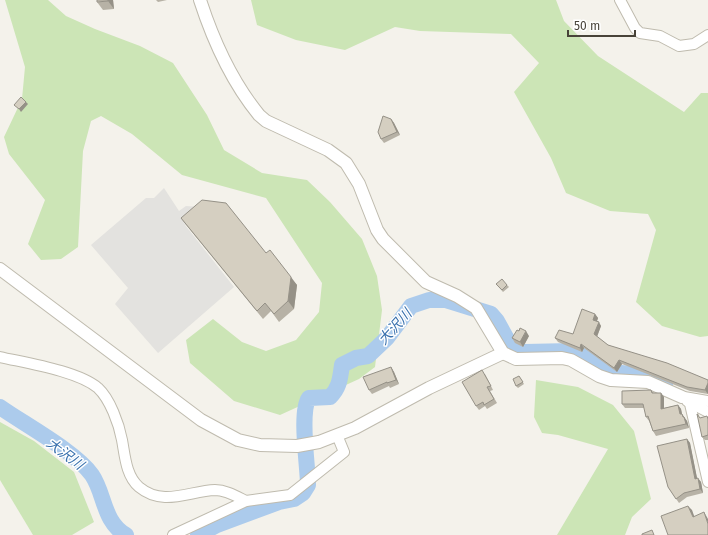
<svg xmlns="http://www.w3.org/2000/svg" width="708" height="535" font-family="'Fira Sans','Noto Sans JP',sans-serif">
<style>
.green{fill:#cce5b6}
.parking{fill:#e3e2df}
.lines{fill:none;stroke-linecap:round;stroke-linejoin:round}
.river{stroke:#accbec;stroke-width:16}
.minor-casing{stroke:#bfbbae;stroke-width:12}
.tertiary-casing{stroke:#bfbbae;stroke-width:14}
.minor{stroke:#fff;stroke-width:10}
.tertiary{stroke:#fff;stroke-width:12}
.wall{fill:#b7b2a6}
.shaded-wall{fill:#959187}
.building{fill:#d5cfc1;stroke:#959187}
.labels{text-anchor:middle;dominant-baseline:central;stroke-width:3;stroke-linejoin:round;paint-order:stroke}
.water-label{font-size:14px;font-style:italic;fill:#3870ad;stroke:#fff}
</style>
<rect width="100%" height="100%" fill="#f4f2eb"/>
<!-- green -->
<g class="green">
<polygon points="5,0 48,0 66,16 95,29 140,46 173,63 207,115 224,150 262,173 307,180 330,202 362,239 377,276 382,310 375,367 359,379 280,415 234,401 190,363 186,340 213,319 242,342 266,351 296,340 319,312 322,283 266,198 182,175 132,134 101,116 91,121 83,151 78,247 61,259 41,260 28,244 45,200 9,154 4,137 22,99 25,67"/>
<polygon points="251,0 556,0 564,21 598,56 684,112 701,93 708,93 708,336 700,337 662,326 636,302 656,230 648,214 610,211 566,193 551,158 514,92 539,63 511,34 420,31 395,27 345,50 296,40 257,25"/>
<polygon points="536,380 578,387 613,405 634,431 651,499 632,517 625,535 557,535 608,449 558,435 542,433 534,417"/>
<polygon points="0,422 34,441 74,472 94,522 72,535 33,535 0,480"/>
</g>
<!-- parking -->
<polygon class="parking" points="164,188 179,211 186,206 200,207 202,211 185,225 234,287 158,353 115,304 128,288 91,245 146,198 154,198"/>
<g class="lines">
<!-- river -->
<g class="river">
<path d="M0 407C24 424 76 452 92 475 105 494 103 522 126 535"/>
<path d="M198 535 217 525 279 502 294 499 303 493 308 485C308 466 299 412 309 398L330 397C340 387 340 378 342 365L356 358 368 356 387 338 411 306 429 300H446L491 314 497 321 513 350 525 352 572 351 582 354 598 367 610 372 643 375 665 385"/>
</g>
<defs>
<g id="minor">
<polyline points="620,0 635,28 640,33 660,36 679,46 694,44 708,35"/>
<path d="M0 357C26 363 78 371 98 388 110 399 119 424 122 440 125 456 126 476 139 487 163 507 189 491 215 490 226 490 236 496 246 501"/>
<polyline points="684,397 708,401"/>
<polyline points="687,401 708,412"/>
<polyline points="690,404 708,482"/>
<polyline points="173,535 246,501 290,495 344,452 337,435"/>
</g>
<g id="tertiary">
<path d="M200 0C213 40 232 82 259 115L266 121 328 150 346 163 359 184 377 230 383 239 426 282 457 296 476 308 503 353 516 359 562 358 571 360 599 376 611 380 648 382 682 397"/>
<polyline points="0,269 201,420 238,440 260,445 297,446 319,442 355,428 429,388 503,353"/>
</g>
</defs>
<!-- minor casing -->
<use href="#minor" class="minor-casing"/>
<!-- tertiary casing -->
<use href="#tertiary" class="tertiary-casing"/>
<!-- minor -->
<use href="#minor" class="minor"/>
<!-- tertiary -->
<use href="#tertiary" class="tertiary"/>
</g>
<!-- wall -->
<g class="wall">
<polygon points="113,0 114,9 103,10 97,2"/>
<polygon points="156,0 167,0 158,2"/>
<polygon points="391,119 394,123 400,135 384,143 381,139"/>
<polygon points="181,218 266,253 297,285 294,309 279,322 271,311 263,319 187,226"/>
<polygon points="496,284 507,285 509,287 503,292"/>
<polygon points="595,314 598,318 597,321 601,326 597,337 608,345 708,380 708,394 690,391 622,364 617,372 584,348 582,352 558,342 555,338 573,334"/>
<polygon points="529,336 523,347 515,343 512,338"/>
<polygon points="391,367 394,372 399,384 390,388 389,386 372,394 369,390"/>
<polygon points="485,374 493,390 490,391 497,403 487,409 485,406 479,410 476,406"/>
<polygon points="519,376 524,384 518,388 516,386"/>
<polygon points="651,390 654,393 661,393 664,397 664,408 678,405 681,409 682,414 687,421 689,428 656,436 653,431 649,421 646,417 644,408 625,408 622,404"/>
<polygon points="708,417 708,440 705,440 702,437 700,418"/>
<polygon points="687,439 690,443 697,478 701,482 703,493 687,497 679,503 668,487"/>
</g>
<!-- shaded-wall -->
<g class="shaded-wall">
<polygon points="108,0 113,0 114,9 108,1"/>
<polygon points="26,102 28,104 21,112 19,109"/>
<polygon points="391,119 394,123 400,135 397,132"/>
<polygon points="291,277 297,285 294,309 288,301"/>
<polygon points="595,314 598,318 596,324 593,320"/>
<polygon points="599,322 601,326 596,339 594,334"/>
<polygon points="526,331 529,336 523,347 520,342"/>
<polygon points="581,344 584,348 582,352 580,348"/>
<polygon points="619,360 622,364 617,372 614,368"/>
<polygon points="391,367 394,372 399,384 396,380"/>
<polygon points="708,383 708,394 705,390"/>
<polygon points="661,393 664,397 664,413 661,409"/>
<polygon points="678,405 681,409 683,419 680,414"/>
<polygon points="682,414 687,421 689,428 686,424"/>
<polygon points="687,439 690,443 698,483 695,479"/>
<polygon points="698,478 701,482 703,493 700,489"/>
<polygon points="688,506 692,510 696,521 693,517"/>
<polygon points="704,512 708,519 708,524"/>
</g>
<!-- building -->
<g class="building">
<polygon points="97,0 108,0 108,1 97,2"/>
<polygon points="21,97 26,102 19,109 14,105"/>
<polygon points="383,116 391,119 397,132 381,139 378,132"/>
<polygon points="202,200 226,203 266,253 270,250 291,277 288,301 274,314 265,303 257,311 181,218"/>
<polygon points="502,279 507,285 502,290 496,284"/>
<polygon points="582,309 595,314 593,320 599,322 594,334 608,345 667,363 708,380 708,383 705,390 687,387 619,360 614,368 581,344 580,348 555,338 559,330 573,334"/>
<polygon points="520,328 526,331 520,342 512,338 517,330 519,331"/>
<polygon points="391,367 396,380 387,383 387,382 369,390 363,377"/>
<polygon points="482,370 491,386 487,387 494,399 484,405 483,402 476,406 462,382"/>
<polygon points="519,376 523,382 516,386 513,379"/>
<polygon points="651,390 652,393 661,393 661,409 678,405 680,414 682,414 683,417 684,417 686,424 653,431 648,416 646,417 643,404 622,404 622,391"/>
<polygon points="697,414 700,418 707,416 708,419 708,435 702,437"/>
<polygon points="687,439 695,479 698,478 700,489 684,493 676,499 668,487 657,446"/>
<polygon points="688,506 693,517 704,512 708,524 708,535 668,535 661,516"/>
<polygon points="652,530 654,535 642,535 642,534"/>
</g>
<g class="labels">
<!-- water labels -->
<g class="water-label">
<text transform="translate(395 327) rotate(-48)">大沢川</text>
<text transform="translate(65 454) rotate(37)">大沢川</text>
</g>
</g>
<!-- scale -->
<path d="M568 30v6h67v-6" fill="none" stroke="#484339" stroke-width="2"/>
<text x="574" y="30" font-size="12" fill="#484339" stroke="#ffffff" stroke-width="3" paint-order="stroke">50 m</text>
</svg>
